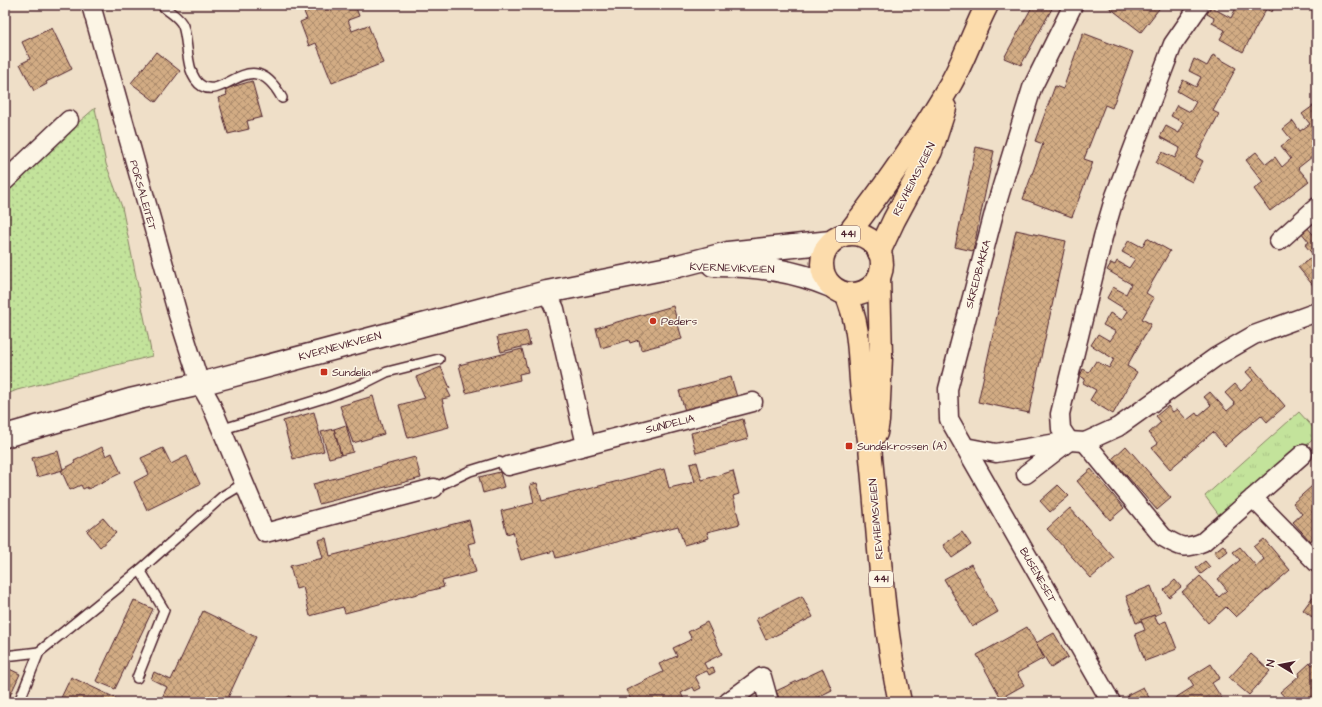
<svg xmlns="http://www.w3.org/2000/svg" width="1322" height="707" font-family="'Architects Daughter',sans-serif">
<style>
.grass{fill:url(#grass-dots);stroke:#868163}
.park{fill:url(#park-tufts);stroke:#868163}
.building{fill:url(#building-cross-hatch);stroke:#4a1f2b}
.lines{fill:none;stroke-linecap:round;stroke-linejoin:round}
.lane-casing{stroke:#4a1f2b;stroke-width:12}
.street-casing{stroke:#4a1f2b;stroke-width:21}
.secondary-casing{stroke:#4a1f2b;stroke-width:25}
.primary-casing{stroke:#4a1f2b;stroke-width:25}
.lane{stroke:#fcf5e5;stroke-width:9}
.street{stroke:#fcf5e5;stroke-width:18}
.secondary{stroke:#fcf5e5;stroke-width:22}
.primary{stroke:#fcdcac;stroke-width:22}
.poi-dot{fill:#c8321e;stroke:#fcf5e5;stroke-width:1.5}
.labels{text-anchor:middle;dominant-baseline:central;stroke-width:3;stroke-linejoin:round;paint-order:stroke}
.shield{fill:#fcf5e5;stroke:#7f5f63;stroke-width:1}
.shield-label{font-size:10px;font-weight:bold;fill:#4a1f2b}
.street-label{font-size:11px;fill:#4a1f2b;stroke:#fcf5e5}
.poi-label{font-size:11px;fill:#4a1f2b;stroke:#fcf5e5;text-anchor:start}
</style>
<defs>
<pattern id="grass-dots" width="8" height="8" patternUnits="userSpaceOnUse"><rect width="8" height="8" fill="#c3e39b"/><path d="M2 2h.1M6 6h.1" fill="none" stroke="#a9c286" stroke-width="1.8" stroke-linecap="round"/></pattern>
<pattern id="park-tufts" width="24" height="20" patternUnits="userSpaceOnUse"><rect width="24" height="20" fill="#c3e39b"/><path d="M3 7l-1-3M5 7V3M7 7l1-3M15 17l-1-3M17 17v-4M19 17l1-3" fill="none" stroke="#a9c286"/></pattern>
<pattern id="building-cross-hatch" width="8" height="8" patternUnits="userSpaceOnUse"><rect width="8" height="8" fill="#d2ac84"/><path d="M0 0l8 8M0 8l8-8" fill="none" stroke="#ac8b6c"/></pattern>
</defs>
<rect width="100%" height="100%" fill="#efdfc8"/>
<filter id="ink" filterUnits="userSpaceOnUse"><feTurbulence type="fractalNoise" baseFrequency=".025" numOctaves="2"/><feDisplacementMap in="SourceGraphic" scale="8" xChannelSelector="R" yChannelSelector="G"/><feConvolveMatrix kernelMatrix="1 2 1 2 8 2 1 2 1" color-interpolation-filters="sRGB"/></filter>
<g filter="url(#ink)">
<!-- grass -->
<polygon class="grass" points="95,108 106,164 122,207 152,356 17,390 5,395 5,187"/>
<!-- park -->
<polygon class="park" points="1299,412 1317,432 1317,436 1222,519 1205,496"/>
<!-- building -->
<g class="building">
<polygon points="301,5 355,5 359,16 348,20 352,31 368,25 383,63 332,83 316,43 309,46 300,22 307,19"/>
<polygon points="1033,5 1054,5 1021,65 1004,58"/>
<polygon points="1106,5 1162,5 1141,32"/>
<polygon points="1230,5 1275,5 1272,12 1266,9 1243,52 1220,39 1225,30 1212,23 1214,18 1207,14 1211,7 1231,18 1236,8"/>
<polygon points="52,28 72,69 46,82 47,84 34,91 20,64 30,59 22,42"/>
<polygon points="1083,33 1133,52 1112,108 1105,105 1084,159 1093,162 1072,217 1023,199 1043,144 1035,141 1055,86 1063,89"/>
<polygon points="156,52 180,71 156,102 131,83"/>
<polygon points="1213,55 1236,68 1213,111 1219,114 1196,157 1203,161 1192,182 1156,163 1162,152 1175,158 1180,148 1160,137 1166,126 1179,133 1184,123 1171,116 1177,105 1190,112 1196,102 1177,91 1183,80 1196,87 1201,77 1189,71 1194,59 1207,66"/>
<polygon points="252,81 262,117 247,121 249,129 228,134 218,98 227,95 225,89"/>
<polygon points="1317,103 1317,153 1298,168 1309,181 1270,211 1254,189 1263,182 1246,160 1256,152 1266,164 1275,157 1282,167 1291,159 1281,146 1291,139 1283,129 1293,121 1300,131 1310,124 1302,114"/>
<polygon points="976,147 994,151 973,251 955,247"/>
<polygon points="1307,227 1317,239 1317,287 1315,288 1298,267 1314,256 1305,245 1309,242 1301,232"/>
<polygon points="1016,230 1066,241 1029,413 978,402"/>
<polygon points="1147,238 1170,251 1146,293 1154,298 1142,319 1151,324 1127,366 1137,372 1113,414 1090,400 1096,390 1083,383 1085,379 1080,376 1083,369 1089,372 1096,361 1109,368 1114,359 1091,345 1098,334 1110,341 1116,332 1103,325 1110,313 1122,320 1128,311 1107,298 1113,287 1126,294 1131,284 1107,270 1111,263 1115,265 1117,261 1129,268 1135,259 1122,252 1129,240 1142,247"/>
<polygon points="673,306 682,339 641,350 639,340 630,343 629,340 601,348 596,328"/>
<polygon points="527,331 530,345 501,352 497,337"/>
<polygon points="522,349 528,372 519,374 520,380 466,393 459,365"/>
<polygon points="441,367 450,388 447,389 451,397 442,399 449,427 408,438 399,405 425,398 416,377"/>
<polygon points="1252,367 1285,406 1267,422 1261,415 1225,446 1213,432 1170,469 1152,448 1158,444 1149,433 1161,422 1156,416 1168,406 1173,412 1177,409 1187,420 1196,413 1198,416 1211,405 1204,397 1210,392 1227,411 1235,404 1225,393 1235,384 1241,391 1253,380 1246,372"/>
<polygon points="731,377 737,397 685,411 679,391"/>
<polygon points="373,396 384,434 353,443 340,406"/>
<polygon points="314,412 324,451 293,459 283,421"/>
<polygon points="743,419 748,439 696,453 691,433"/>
<polygon points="346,425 353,452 341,455 334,429"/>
<polygon points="334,429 341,455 329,458 321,432"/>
<polygon points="1126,446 1171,498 1157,510 1112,459"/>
<polygon points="102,447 106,456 112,453 121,473 88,489 87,487 83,489 81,485 70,490 61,470 75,463 74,461"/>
<polygon points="163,448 171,464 187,456 200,484 147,510 134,482 149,474 141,458"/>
<polygon points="58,451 63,470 37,477 32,458"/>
<polygon points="415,457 421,478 319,504 313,484"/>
<polygon points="697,462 702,480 733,471 739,494 733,496 740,524 707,532 709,538 684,545 678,526 556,558 554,551 521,560 513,532 507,534 501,511 534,503 530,485 537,483 542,501 664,469 669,488 695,482 690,464"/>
<polygon points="1091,469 1124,508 1110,520 1077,481"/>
<polygon points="500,472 504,487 483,493 479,477"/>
<polygon points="1058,485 1069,496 1050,512 1040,501"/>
<polygon points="1312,486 1317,492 1317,536 1310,541 1293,522 1302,514 1293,503"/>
<polygon points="1070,508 1114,558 1091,578 1047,529"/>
<polygon points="103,518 116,533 100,547 87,531"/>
<polygon points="469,520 475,542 468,544 476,572 442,581 444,587 345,613 343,607 310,616 303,587 296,589 290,566 323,558 318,540 326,538 330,556"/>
<polygon points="962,532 971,545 952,558 943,545"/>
<polygon points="1264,539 1290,570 1236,617 1226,607 1208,623 1182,592 1200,576 1219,597 1227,590 1218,579 1240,560 1233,552 1240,547 1256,566 1264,559 1254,547"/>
<polygon points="1223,545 1228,551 1219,558 1214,552"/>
<polygon points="1205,561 1210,567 1201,574 1196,568"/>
<polygon points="971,564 998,612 972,627 944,579"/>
<polygon points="1175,580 1181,587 1169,597 1164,590"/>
<polygon points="1151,586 1161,613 1136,623 1126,596"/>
<polygon points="1317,591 1317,621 1303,610"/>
<polygon points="802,596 813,617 766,640 756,619"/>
<polygon points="134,600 153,609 115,689 96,681"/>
<polygon points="203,611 256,637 226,702 160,702 167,687 151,679 154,672 171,680"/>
<polygon points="1154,615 1158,624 1166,621 1177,649 1145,661 1135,634 1145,630 1141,620"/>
<polygon points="707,622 722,654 704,663 707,669 713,667 715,672 709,675 707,671 695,676 701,688 695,691 693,687 681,693 685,702 632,702 626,690 663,672 659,664 677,656 673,648 692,639 688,632"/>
<polygon points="1027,627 1044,658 1017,673 1024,685 1001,698 977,655"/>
<polygon points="1054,633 1068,657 1051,668 1036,643"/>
<polygon points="1251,654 1270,671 1249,695 1229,678"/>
<polygon points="1317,661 1317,702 1289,702 1280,692 1300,675 1299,673 1310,663 1312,665"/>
<polygon points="1211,664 1220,678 1212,683 1224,702 1169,702 1194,686 1189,678"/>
<polygon points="5,667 20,674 7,702 5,702"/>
<polygon points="823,669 832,690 808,702 781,702 776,691"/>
<polygon points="71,677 124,702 59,702"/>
<polygon points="1143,687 1151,701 1130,702 1127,695"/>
<polygon points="290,696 293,702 278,702"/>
</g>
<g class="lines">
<defs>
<g id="lane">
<path d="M162 5C169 13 179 16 183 26 189 43 185 76 202 86 226 100 252 43 282 98"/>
<polyline points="220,430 327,397 363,384 387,372 439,359"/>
<polyline points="434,488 470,471 499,462 508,466"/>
<polyline points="5,656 39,652"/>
<polyline points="137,678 164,610 140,570"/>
<polyline points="19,702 39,652 140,570 223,496 243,484"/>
</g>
<g id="street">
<polyline points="91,5 178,315 200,384 210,402 265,533 434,488"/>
<polyline points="1073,5 1032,88 995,209 948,389 949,419 965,447 996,453 1069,441 1085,442 1118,427 1216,357 1254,335 1317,312"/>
<polyline points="5,181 69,120"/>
<polyline points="1279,241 1317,207"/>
<polyline points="547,292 555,309 586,445"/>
<path d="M1085 442 1163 537C1180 547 1184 550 1203 542L1303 454"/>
<polyline points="965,447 1111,702"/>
<polyline points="508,466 753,402"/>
<polyline points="1026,474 1069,441 1061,429 1060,414 1103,237 1115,196 1173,44 1200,5"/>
<polyline points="1253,498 1317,563"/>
<polyline points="728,702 762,677 769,702"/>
</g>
<g id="secondary">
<path d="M713 265C756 265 792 270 831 286"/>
<polyline points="5,436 130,400 200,384 547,292 678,266 728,253 831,242"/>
</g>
<g id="primary">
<path d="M848 234C886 185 920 137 951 83 965 58 974 30 987 5"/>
<circle cx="852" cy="264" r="30"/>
<polyline points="879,252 894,220 931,151 945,108"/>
<path d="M846 294C862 331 858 362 863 401 865 420 870 439 871 458 879 539 882 622 900 702"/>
<polyline points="876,433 878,421 881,357 879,277"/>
</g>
</defs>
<!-- lane casing -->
<use href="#lane" class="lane-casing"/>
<!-- street casing -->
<use href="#street" class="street-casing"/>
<!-- secondary casing -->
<use href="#secondary" class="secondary-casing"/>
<!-- primary casing -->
<use href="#primary" class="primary-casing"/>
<!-- lane -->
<use href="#lane" class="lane"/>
<!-- street -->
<use href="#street" class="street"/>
<!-- secondary -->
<use href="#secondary" class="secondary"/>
<!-- primary -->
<use href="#primary" class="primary"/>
</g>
</g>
<!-- markers -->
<g class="poi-dot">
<circle cx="653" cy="321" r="4"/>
<rect x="320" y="368" width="8" height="8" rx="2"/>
<rect x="845" y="442" width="8" height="8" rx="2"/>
</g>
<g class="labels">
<!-- shield labels -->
<g class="shield">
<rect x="836" y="226" width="24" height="16" rx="3"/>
<rect x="869" y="571" width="24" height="16" rx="3"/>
</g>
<g class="shield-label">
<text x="848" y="234">441</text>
<text x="881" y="579">441</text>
</g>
<!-- street labels -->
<g class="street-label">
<text transform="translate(914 179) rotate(-63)">REVHEIMSVEIEN</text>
<text transform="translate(143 195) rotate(74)">PORSALEITET</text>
<text transform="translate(732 268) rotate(2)">KVERNEVIKVEIEN</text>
<text transform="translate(978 274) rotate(-75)">SKREDBAKKA</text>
<text transform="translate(340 346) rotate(-15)">KVERNEVIKVEIEN</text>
<text transform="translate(670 424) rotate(-14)">SUNDELIA</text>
<text transform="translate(876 519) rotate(-95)">REVHEIMSVEIEN</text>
<text transform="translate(1038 575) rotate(60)">BUSENESET</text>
</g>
<!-- poi labels -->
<g class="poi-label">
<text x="661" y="321">Peders</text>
<text x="332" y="372">Sundelia</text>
<text x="857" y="446">Sundekrossen (A)</text>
</g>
</g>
<!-- margin -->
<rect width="1322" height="707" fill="none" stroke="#fcf5e5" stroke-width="20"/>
<rect x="10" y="10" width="1302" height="687" fill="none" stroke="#4a1f2b" stroke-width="1.5" filter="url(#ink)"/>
<!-- north arrow -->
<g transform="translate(1280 665) rotate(280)" stroke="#fcf5e5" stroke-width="3" paint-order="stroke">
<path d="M0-3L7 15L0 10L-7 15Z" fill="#4a1f2b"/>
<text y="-6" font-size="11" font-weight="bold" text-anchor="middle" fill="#4a1f2b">N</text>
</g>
</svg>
